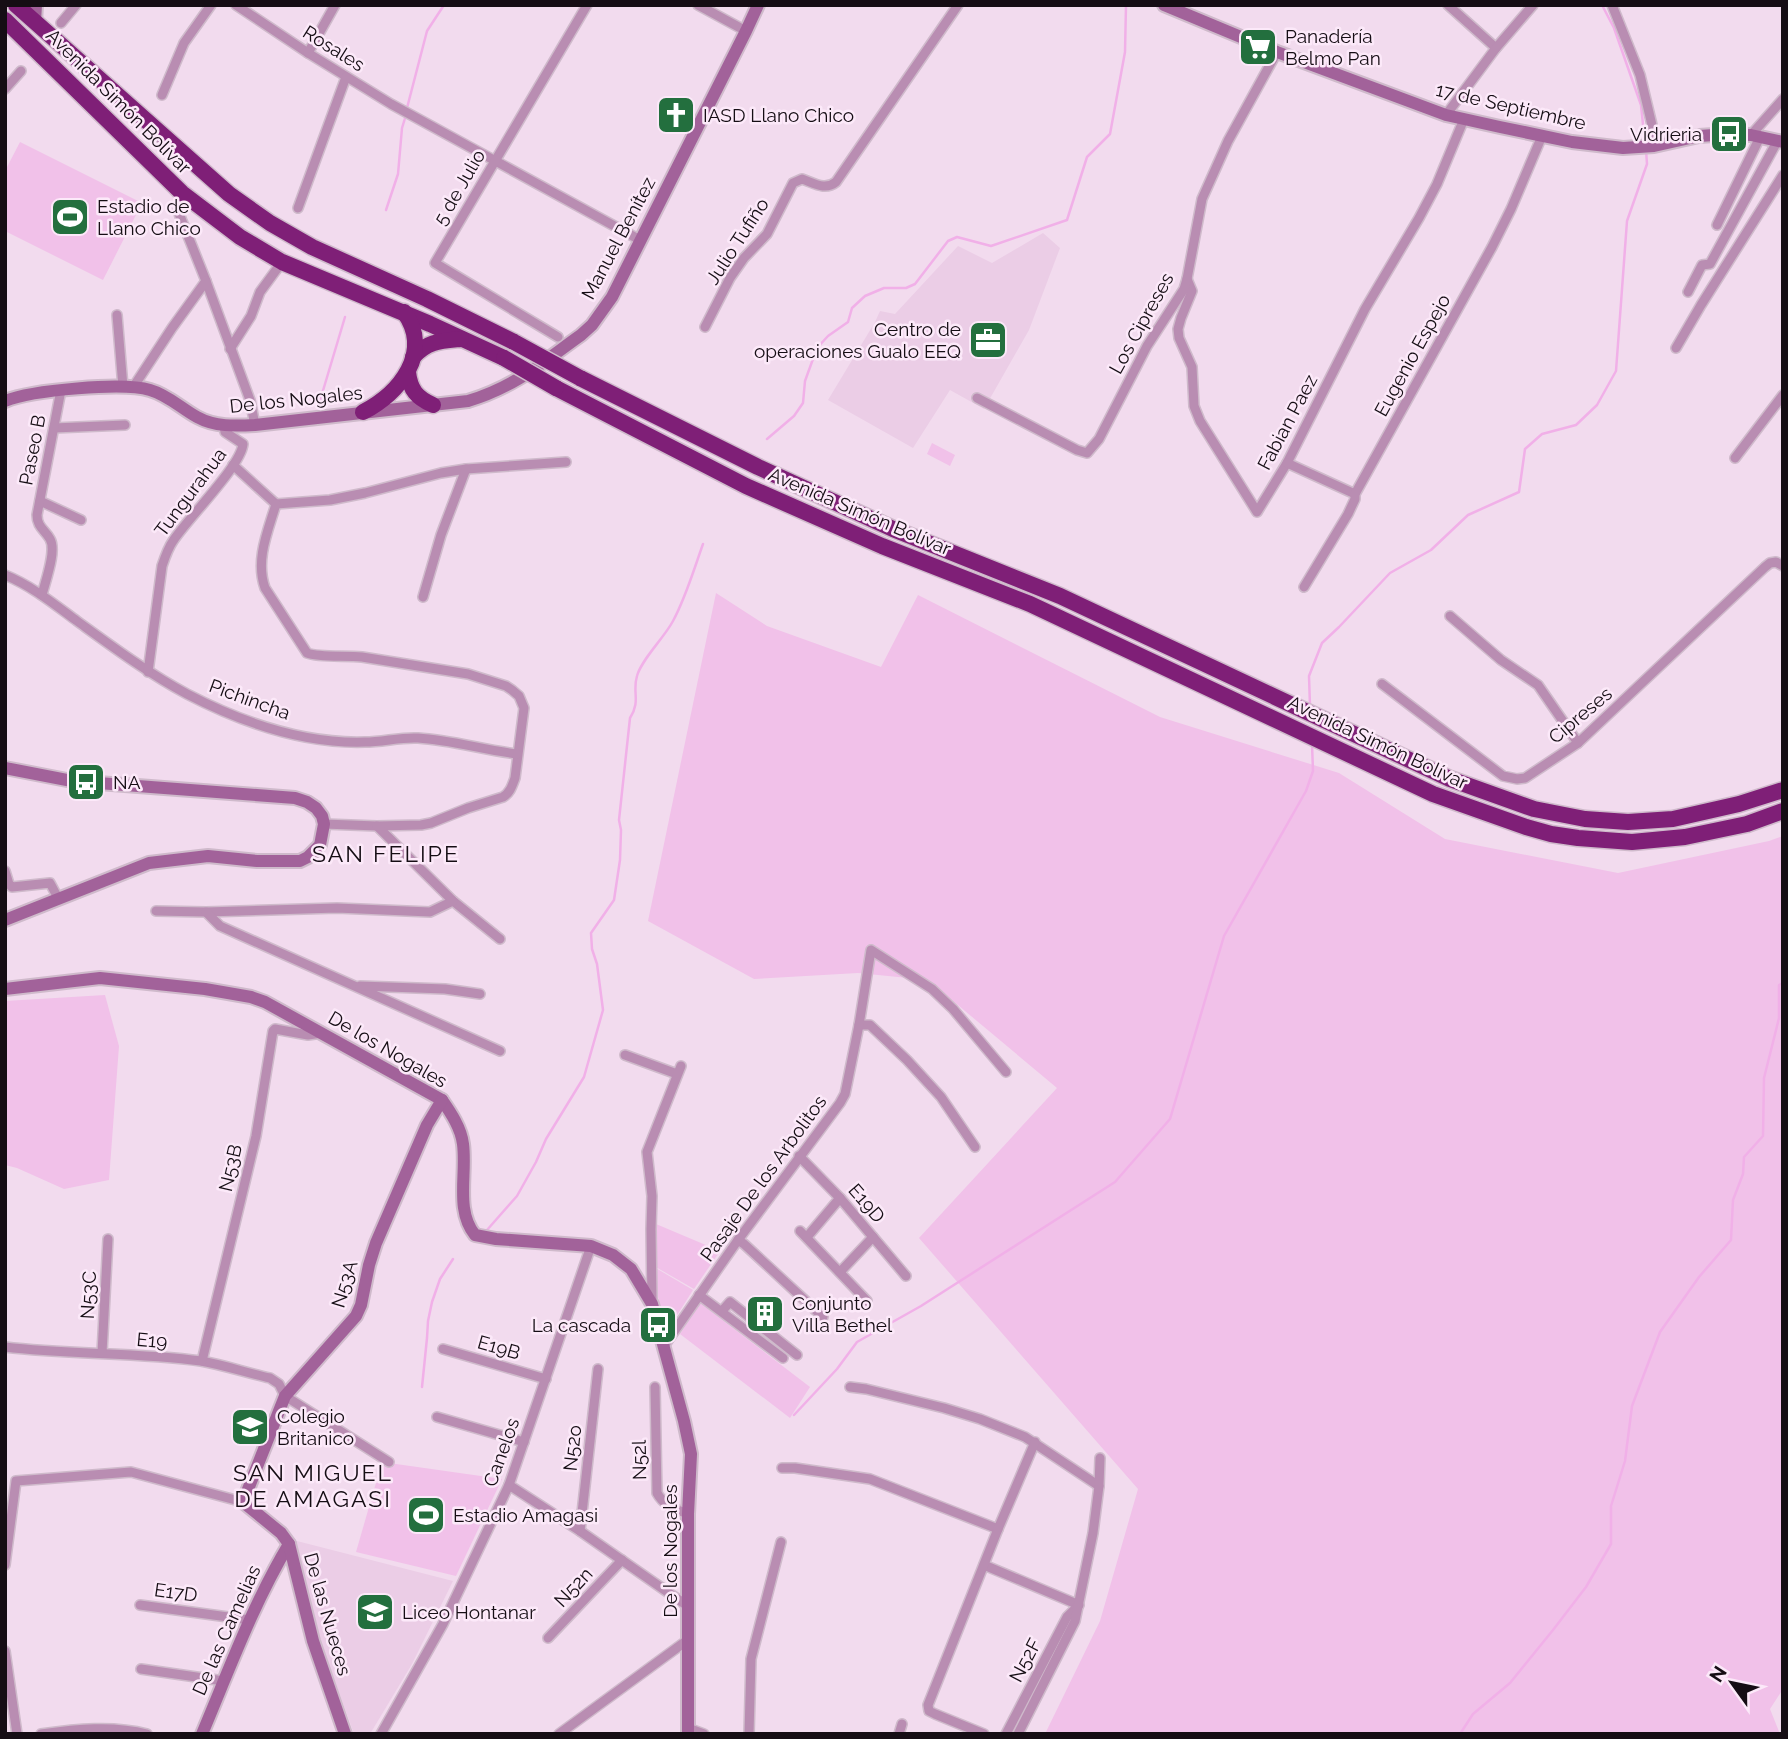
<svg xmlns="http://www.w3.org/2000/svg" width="1788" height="1739" font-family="Raleway,sans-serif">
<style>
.built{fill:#ebcde6}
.green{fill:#f1c1e9}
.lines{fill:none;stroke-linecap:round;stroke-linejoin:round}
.stream{stroke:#f1b0e8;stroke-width:2.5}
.street-casing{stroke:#cfbacb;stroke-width:12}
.secondary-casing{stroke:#cfbacb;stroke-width:16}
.highway-casing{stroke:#cfbacb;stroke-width:19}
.street{stroke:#b98db2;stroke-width:9}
.secondary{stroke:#a2629a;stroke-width:12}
.highway{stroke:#7f1f77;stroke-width:16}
.highway-bridge-casing{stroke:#cfbacb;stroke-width:19;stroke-linecap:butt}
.highway-bridge{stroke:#7f1f77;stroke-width:16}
.labels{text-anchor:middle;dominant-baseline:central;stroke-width:5;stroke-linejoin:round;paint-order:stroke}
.poi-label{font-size:19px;fill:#150d14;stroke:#fce9f9;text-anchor:start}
.street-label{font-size:19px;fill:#150d14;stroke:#fce9f9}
.quarter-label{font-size:23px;letter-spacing:2px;fill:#150d14;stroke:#fce9f9}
</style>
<rect width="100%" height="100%" fill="#f2dbee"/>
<!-- built -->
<g class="built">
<polygon points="1043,233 1060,248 1029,330 984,409 950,390 913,448 828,400 875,322 880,311 895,314 958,246 992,263"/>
<polygon points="244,1414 263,1419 256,1439 238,1435"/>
<polygon points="293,1540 453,1581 412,1664 370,1734 354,1734 321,1642"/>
</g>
<!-- green -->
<g class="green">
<polygon points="20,142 142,203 103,280 5,231 5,171"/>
<polygon points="932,443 955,455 950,466 927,454"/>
<polygon points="716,593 767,626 881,667 918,595 1160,717 1339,773 1445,839 1618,873 1769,841 1783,836 1783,1689 1770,1709 1780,1734 1045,1734 1100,1621 1138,1489 919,1238 1057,1088 928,980 858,973 754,979 648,921"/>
<polygon points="105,995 119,1046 109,1180 64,1189 17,1168 5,1165 5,1001"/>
<polygon points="656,1224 720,1251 694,1289 654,1266"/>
<polygon points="654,1267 693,1290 669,1328 665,1326 658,1297"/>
<polygon points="700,1303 810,1387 790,1418 680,1334"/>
<polygon points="382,1462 502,1479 456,1576 356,1552"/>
</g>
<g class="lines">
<!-- stream -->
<g class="stream">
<polyline points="1602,5 1614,28 1641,105 1645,144"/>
<polyline points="407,108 427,31 444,5"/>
<polyline points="386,210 398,174 402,128 406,115"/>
<polyline points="319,404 345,317"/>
<polyline points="767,439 794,416 803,403 805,381 817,348 828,336 848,322 852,308 865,296 884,288 906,288 915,284 948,241 957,237 991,246 1067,220 1087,157 1110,134 1125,52 1126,5"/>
<polyline points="1310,706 1309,676 1322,643 1339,627 1390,573 1431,550 1468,515 1519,492 1525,449 1542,434 1576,425 1597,405 1616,371 1627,221 1647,164 1646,150"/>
<path d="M487 1230 517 1196 536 1162 546 1139 584 1077 603 1010 597 964 592 949 591 933 614 900 620 860 621 830 619 820 630 718C641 701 632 692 637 676 641 660 664 638 673 621 686 597 694 569 703 544"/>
<polyline points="422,1387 427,1338 428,1321 432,1302 440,1279 453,1259"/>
<polyline points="794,1415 837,1369 857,1342 921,1306 1115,1182 1170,1119 1224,936 1306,791 1313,771 1312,744"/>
<polyline points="1460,1734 1473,1714 1510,1683 1553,1630 1586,1587 1611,1544 1611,1506 1625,1461 1632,1406 1660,1332 1699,1277 1731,1240 1733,1200 1743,1174 1744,1157 1763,1136 1764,1078 1779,1018 1779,985 1783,983"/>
</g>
<defs>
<g id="street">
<polyline points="236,5 308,53 391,104 640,240"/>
<polyline points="698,5 746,31"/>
<polyline points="1448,5 1496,48"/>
<polyline points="1612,5 1640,75 1652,125 1654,146"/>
<polyline points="61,23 76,5"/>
<polyline points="308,53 335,5"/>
<polyline points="5,89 21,71"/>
<polyline points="162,95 184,43 211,5"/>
<polyline points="1446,115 1496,48 1533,5"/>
<polyline points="1751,135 1783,99"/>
<polyline points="298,208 346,77"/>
<polyline points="178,211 206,281 250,400 255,425"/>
<polyline points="1717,225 1760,137"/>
<polyline points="1187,279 1192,291 1181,318 1178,329 1179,338 1192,367 1194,406 1200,421 1257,512 1287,463 1365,309 1419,218 1437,184 1464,119"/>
<polyline points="1688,292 1702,265 1710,264 1778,140"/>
<polyline points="117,315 123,387"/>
<path d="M705 327 730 278 744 258 767 234 793 183 802 179C814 183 825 191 836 182L958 5"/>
<polyline points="558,337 435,263 587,5"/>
<polyline points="1676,348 1701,305 1783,175"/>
<polyline points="230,349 251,316 260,292 282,262"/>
<polyline points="134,386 172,328 206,281"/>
<polyline points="977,398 1077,450 1087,453 1099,439 1147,346 1184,289 1187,279 1202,199 1228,141 1277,52"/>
<polyline points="54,428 125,425"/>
<polyline points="1735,458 1783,395"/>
<polyline points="1287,463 1355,494"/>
<polyline points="233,465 276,504 330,500 365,493 441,473 466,469 566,462"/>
<polyline points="40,501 81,520"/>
<path d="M276 504C268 531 255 560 265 588L307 653C320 658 346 655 362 657L468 674 506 686 512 690 519 696 524 708 515 778C512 786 510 793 503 797L468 808 431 823 421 825 377 826 324 824"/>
<path d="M5 575C32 586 54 604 77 621 113 647 148 673 187 694 241 722 304 744 365 742 383 742 400 737 418 738 451 740 484 750 517 754"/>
<polyline points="1304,587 1348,514 1355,499 1355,494 1492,247 1511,209 1542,136"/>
<path d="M42 595C45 582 57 551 50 539 45 530 37 527 37 515L61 390"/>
<polyline points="423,597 441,535 466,469"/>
<polyline points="1450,616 1501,660 1538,685 1578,743"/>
<path d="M148 672 162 566C165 557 168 548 173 541 188 518 241 466 243 444L225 432 224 426"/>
<polyline points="1382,684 1503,776 1517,779 1525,778 1578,743 1765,567 1770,563 1776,562 1783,566"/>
<polyline points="377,826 453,901 500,939"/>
<polyline points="5,871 9,884 12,887 50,883 58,898"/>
<polyline points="156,911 206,912 337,908 430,912 453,901"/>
<polyline points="206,912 220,926 500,1051"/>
<polyline points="360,986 445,989 480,994"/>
<polyline points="859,1025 870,1025 907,1060 941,1097 975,1147"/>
<polyline points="625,1055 677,1074"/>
<polyline points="799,1156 840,1198 906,1276"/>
<polyline points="800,1231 867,1301"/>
<polyline points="807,1237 840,1198"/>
<polyline points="738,1240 744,1244 823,1317"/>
<polyline points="840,1272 873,1237"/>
<polyline points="699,1295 783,1358"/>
<polyline points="652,1302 651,1229 652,1196 647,1152 681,1066"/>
<polyline points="722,1311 730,1302 797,1355"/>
<polyline points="664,1346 738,1240 840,1103 845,1094 859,1025 871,950 932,989 953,1009 1006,1072"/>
<path d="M5 1347C70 1355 136 1352 201 1361 224 1365 247 1373 270 1378L279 1384 285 1396 389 1462"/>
<polyline points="443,1349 546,1379"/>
<polyline points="102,1353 108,1239"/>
<polyline points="202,1361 256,1136 273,1031 275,1029 308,1035 322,1033"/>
<path d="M655 1387 657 1493C664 1506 675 1509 688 1514"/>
<polyline points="850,1387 866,1389 944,1408 980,1419 1025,1437 1099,1486"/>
<polyline points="437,1417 524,1442"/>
<polyline points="782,1468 795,1468 870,1479 998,1529"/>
<polyline points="509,1485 580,1531 689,1607"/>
<polyline points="580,1531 598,1369"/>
<polyline points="5,1565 16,1481 131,1472 243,1502"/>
<polyline points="984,1565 1079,1605"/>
<polyline points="140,1605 250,1620"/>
<polyline points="548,1638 622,1560"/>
<polyline points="5,1651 17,1734"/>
<polyline points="141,1669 224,1681"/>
<polyline points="688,1728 704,1734"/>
<path d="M41 1734C76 1729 113 1725 147 1734"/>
<polyline points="381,1734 443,1624 509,1485 591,1246"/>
<polyline points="559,1734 689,1639"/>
<polyline points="749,1734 751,1659 781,1542"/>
<polyline points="899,1734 902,1724"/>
<polyline points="984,1734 935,1714 929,1711 928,1705 998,1529 1035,1442"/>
<polyline points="1006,1734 1067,1617 1078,1606"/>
<polyline points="1018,1734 1075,1621 1093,1533 1099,1486 1100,1458"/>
</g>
<g id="secondary">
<polyline points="1164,5 1277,52 1446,115 1500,127 1572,142 1623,148 1654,146 1699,136 1729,134 1751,135 1783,142"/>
<polyline points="35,22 36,5"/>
<path d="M5 401C32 390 123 382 150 390 168 395 182 409 197 417 215 427 235 426 255 425L468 401C515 387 543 362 581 335L592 325 612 297 746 31 758 5"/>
<polyline points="5,768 72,781 295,798 307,802 316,808 322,816 324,824 320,845 308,857 300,861 257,861 208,856 149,863 5,920"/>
<path d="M5 989 100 978 205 989 251 997 265 1002 442 1100C451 1113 461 1128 463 1144 467 1175 455 1210 475 1235L496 1239 591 1246 613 1255 631 1269 652 1304 684 1421 691 1454 688 1514V1734"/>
<path d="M202 1734C229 1670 253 1604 289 1544"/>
<polyline points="345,1734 313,1641 289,1544 281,1533 243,1502 285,1396 356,1316 361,1305 369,1265 376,1243 427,1125 442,1100"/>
</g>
<g id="highway">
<polyline points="16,5 229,194 270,223 312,247 427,299 514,342"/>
<polyline points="5,20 182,193 240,237 282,262 430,324 504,358"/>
<path d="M413 357C428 341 440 341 461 339"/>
<path d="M408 372C410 390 417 398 433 405"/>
<polyline points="580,378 758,467 893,529 1060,596 1450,779 1534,809 1585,819 1628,822 1673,819 1739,804 1783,790"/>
<polyline points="556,388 746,486 882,546 1030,604 1433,794 1526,827 1551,834 1578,838 1632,842 1685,837 1747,824 1783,811"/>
<path d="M363 412C400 393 433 352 404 312"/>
</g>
</defs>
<!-- street casing -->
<use href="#street" class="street-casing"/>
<!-- secondary casing -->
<use href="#secondary" class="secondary-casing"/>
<!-- highway casing -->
<use href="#highway" class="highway-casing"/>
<!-- street -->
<use href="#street" class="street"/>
<!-- secondary -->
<use href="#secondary" class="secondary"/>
<!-- highway -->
<use href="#highway" class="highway"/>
<defs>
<g id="highway-bridge">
<polyline points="514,342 580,378"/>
<polyline points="504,358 556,388"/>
</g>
</defs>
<!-- highway-bridge casing -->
<use href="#highway-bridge" class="highway-bridge-casing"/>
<!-- highway-bridge -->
<use href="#highway-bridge" class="highway-bridge"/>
</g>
<!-- icons -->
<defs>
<symbol id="supermarket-square" viewBox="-11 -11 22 22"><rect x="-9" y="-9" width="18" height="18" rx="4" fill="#236f3e" stroke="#fce9f9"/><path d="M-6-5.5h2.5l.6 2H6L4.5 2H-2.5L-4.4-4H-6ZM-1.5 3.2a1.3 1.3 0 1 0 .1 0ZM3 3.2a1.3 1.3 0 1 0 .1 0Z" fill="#fff"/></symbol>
<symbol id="church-square" viewBox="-11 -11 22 22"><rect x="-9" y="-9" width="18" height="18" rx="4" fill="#236f3e" stroke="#fce9f9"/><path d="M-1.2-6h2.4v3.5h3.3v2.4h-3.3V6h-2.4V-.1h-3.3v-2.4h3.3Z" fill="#fff"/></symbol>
<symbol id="bus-square" viewBox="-11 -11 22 22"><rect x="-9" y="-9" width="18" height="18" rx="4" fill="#236f3e" stroke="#fce9f9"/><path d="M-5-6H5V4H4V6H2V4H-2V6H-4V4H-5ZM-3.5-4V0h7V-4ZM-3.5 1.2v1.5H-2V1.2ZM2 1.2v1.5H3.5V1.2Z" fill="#fff"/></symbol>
<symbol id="stadium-square" viewBox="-11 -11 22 22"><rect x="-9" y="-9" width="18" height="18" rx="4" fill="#236f3e" stroke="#fce9f9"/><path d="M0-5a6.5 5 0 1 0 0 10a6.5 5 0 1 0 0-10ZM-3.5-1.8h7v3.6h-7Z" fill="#fff"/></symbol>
<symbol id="office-square" viewBox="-11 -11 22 22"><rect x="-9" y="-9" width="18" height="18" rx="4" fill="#236f3e" stroke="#fce9f9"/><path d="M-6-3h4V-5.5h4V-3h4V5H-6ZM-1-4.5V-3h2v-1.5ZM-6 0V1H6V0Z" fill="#fff"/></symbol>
<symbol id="building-square" viewBox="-11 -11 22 22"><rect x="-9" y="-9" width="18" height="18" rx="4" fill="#236f3e" stroke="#fce9f9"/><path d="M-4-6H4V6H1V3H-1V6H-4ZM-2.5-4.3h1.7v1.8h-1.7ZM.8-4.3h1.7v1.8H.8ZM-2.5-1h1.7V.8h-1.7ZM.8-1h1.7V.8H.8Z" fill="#fff"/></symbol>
<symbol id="school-square" viewBox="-11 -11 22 22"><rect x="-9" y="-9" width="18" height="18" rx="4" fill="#236f3e" stroke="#fce9f9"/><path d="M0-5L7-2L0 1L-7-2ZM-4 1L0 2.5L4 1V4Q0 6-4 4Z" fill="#fff"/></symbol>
</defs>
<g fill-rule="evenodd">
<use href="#supermarket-square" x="1236" y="25" width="44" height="44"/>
<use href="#church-square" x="654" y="93" width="44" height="44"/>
<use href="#bus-square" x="1707" y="112" width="44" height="44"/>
<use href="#stadium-square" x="48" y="195" width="44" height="44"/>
<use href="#office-square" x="966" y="318" width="44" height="44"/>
<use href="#bus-square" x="64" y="760" width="44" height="44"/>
<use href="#building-square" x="743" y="1292" width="44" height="44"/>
<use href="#bus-square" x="636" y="1303" width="44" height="44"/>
<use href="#school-square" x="228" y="1405" width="44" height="44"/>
<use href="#stadium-square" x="404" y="1493" width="44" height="44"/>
<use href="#school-square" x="353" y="1590" width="44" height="44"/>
</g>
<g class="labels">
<!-- poi labels -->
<g class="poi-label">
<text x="1285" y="36">Panadería<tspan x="1285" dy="22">Belmo Pan</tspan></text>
<text x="703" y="115">IASD Llano Chico</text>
<text x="1702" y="134" text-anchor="end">Vidrieria</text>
<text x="97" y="206">Estadio de<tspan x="97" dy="22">Llano Chico</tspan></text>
<text x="961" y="329" text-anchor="end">Centro de<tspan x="961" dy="22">operaciones Gualo EEQ</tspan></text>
<text x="113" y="782">NA</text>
<text x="792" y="1303">Conjunto<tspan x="792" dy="22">Villa Bethel</tspan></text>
<text x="631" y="1325" text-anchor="end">La cascada</text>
<text x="277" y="1416">Colegio<tspan x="277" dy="22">Britanico</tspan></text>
<text x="453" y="1515">Estadio Amagasi</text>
<text x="402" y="1612">Liceo Hontanar</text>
</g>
<!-- street labels -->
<g class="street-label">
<text transform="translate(334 48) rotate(32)">Rosales</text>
<text transform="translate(119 101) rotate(45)">Avenida Simón Bolívar</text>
<text transform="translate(1511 106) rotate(13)">17 de Septiembre</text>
<text transform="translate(459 187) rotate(-60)">5 de Julio</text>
<text transform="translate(618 238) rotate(-62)">Manuel Benítez</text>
<text transform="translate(737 241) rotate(-57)">Julio Tufiño</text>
<text transform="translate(1141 323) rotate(-61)">Los Cipreses</text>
<text transform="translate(1412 355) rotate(-61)">Eugenio Espejo</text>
<text transform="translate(296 399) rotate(-6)">De los Nogales</text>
<text transform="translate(1287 422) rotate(-62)">Fabian Paez</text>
<text transform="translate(32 450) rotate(-79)">Paseo B</text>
<text transform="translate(190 492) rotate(-53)">Tungurahua</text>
<text transform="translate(860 511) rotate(23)">Avenida Simón Bolívar</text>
<text transform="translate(250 699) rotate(20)">Pichincha</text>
<text transform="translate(1580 715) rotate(-40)">Cipreses</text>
<text transform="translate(1378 742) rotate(25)">Avenida Simón Bolívar</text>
<text transform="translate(388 1049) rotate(30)">De los Nogales</text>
<text transform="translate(230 1168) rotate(-77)">N53B</text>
<text transform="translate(763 1178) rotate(-54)">Pasaje De los Arbolitos</text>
<text transform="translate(867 1203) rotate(49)">E19D</text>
<text transform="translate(344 1284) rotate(-73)">N53A</text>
<text transform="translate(88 1295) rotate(-87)">N53C</text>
<text transform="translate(152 1340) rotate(5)">E19</text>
<text transform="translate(499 1347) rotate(16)">E19B</text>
<text transform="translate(572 1448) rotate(-84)">N52o</text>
<text transform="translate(501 1452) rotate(-70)">Canelos</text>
<text transform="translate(639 1460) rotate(-91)">N52l</text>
<text transform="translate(670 1551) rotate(-90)">De los Nogales</text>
<text transform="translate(573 1587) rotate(-47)">N52n</text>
<text transform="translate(176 1592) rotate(8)">E17D</text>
<text transform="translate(328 1614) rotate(74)">De las Nueces</text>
<text transform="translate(226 1630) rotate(-66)">De las Camelias</text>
<text transform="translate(1025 1660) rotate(-62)">N52F</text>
</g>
<!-- quarter labels -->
<g class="quarter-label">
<text x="386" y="853">SAN FELIPE</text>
<text x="313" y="1472">SAN MIGUEL<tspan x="313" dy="26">DE AMAGASI</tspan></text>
</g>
</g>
<!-- border -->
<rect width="1788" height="1739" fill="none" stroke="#150d14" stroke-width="14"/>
<!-- north arrow -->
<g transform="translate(1732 1683) rotate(303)" stroke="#fce9f9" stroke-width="5" paint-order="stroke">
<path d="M0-5L12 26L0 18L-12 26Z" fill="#150d14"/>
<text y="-10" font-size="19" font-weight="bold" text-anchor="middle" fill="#150d14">N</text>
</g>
</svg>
